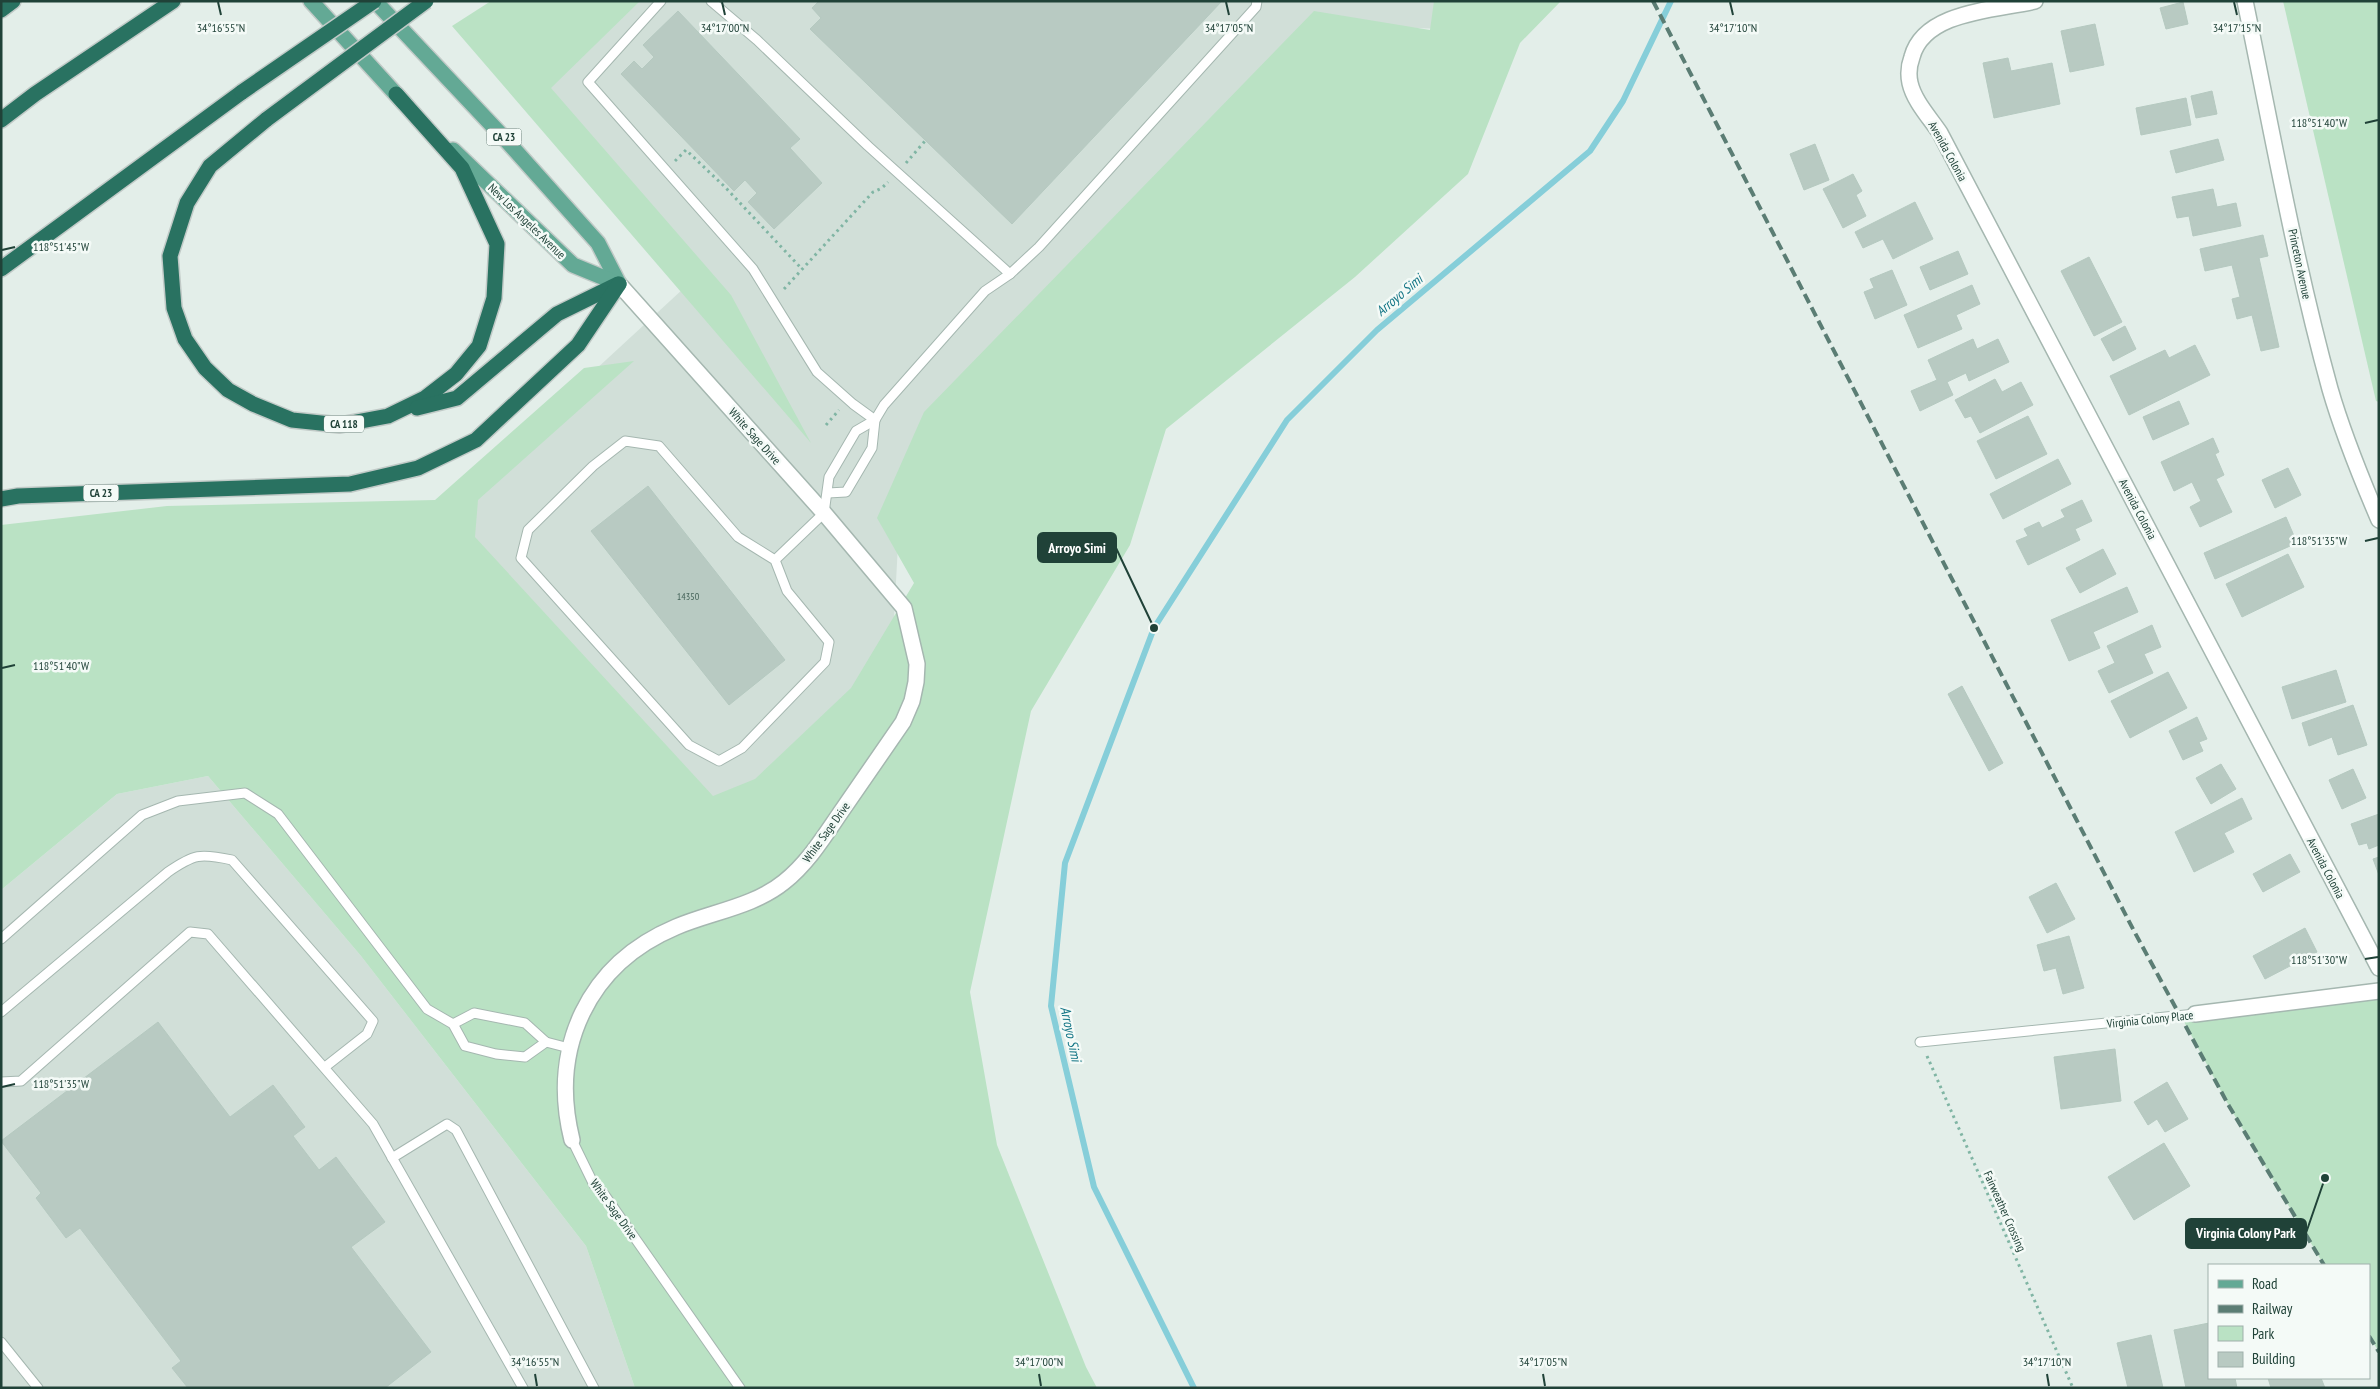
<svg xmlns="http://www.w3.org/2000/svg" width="2380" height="1389" font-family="'PT Sans Narrow',sans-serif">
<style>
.built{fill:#d1dfd8}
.green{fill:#bae2c4}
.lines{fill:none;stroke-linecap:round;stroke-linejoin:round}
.stream{stroke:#86ced9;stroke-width:6}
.building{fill:#b8cac2;stroke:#b5c9c0}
.service-casing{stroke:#a5b7b0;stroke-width:11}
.minor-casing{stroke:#a5b7b0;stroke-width:18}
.tertiary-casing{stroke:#a5b7b0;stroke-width:18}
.primary-casing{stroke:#c1cac7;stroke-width:18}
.motorway-casing{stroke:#c1cac7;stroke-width:18}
.path{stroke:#80b5a4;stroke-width:3;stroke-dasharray:2.5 4;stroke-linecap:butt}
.service{stroke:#fff;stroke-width:9}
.minor{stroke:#fff;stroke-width:15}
.tertiary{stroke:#fff;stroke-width:15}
.primary{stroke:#63a995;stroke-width:15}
.motorway{stroke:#297261;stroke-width:15}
.rail{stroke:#5b7d74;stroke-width:4;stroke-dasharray:10 5;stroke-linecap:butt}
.motorway-bridge-casing{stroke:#c1cac7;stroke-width:18;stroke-linecap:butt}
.motorway-bridge{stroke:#297261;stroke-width:15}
.ticks{fill:none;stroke:#204238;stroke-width:2}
.labels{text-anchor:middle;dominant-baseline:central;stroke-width:5;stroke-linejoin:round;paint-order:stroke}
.number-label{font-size:10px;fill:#46645a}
.shield{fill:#f4faf7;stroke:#607971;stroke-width:1}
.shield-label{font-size:11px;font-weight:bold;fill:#204238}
.street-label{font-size:12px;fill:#204238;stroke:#f4faf7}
.water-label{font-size:14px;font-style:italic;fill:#137585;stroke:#f4faf7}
.ticks-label{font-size:12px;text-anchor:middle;fill:#204238;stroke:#f4faf7;stroke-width:5;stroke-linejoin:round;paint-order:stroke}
.leader{fill:none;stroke:#204238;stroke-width:2}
.callout-dot{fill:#204238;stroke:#f4faf7;stroke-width:2}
.callout{fill:#204238;stroke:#204238;stroke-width:2}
.callout-label{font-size:14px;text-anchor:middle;font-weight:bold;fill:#fff}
</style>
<rect width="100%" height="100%" fill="#e3eee9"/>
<!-- built -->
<g class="built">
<polygon points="609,1 1443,1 1441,29 1325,24 900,508 892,655 721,812 440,513 696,277 523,73"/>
<polygon points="208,776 361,956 586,1246 635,1388 1,1388 1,890 117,794"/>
</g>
<!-- green -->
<g class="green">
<polygon points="491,1 640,1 551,88 731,295 811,443 452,26"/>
<polygon points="1434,1 1561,1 1520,43 1468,174 1355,277 1166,429 1130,545 1031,711 970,992 997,1145 1086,1367 1097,1388 635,1388 586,1246 361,956 208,776 117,794 1,890 1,525 167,506 435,500 584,368 634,361 478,500 475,537 713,796 755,779 851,688 914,583 877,518 924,412 1314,11 1430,30"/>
<polygon points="2283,1 2379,1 2379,402 2376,401"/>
<polygon points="2379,991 2379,1352 2369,1336 2369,1265 2324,1265 2229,1106 2181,1016"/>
</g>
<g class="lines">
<!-- stream -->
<polyline class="stream" points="1194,1388 1094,1187 1051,1006 1065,863 1154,628 1287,420 1377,330 1590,151 1623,101 1671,1"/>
</g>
<!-- building -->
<g class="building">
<polygon points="819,1 1222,1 1012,224 810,29 821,18 812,8"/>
<polygon points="2183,2 2188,24 2166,29 2160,8"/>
<polygon points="678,11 800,139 790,148 822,183 774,229 748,202 757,193 745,180 734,191 621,74 634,61 642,69 654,57 643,45"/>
<polygon points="2095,24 2104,65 2070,72 2061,31"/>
<polygon points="2008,58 2011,71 2052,63 2060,104 1994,118 1983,63"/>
<polygon points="2212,91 2217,114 2196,118 2191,96"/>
<polygon points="2186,98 2191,125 2141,135 2136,108"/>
<polygon points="2218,139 2224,160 2176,173 2170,151"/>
<polygon points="1815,144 1829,180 1804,190 1790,154"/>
<polygon points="1853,174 1862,191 1856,195 1866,216 1843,228 1823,189"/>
<polygon points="2213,189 2217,207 2236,203 2241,226 2193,236 2189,216 2177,218 2172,197"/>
<polygon points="1915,202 1933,239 1893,259 1883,239 1863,248 1855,232"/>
<polygon points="2263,235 2268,256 2259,258 2279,347 2261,351 2252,315 2237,319 2232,299 2240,297 2232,265 2205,271 2200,249"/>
<polygon points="1958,251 1968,274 1930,290 1920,267"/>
<polygon points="2089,257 2122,322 2094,336 2061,271"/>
<polygon points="1892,270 1907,305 1875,319 1864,292 1874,288 1870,279"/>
<polygon points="1972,285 1980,304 1956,315 1962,329 1918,348 1904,315"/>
<polygon points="2125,326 2136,349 2113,361 2101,339"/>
<polygon points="1973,339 1977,349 1998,339 2009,362 1969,381 1966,373 1947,382 1953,395 1920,411 1911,391 1937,380 1928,360"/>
<polygon points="2195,345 2210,375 2129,415 2110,376 2165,350 2169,358"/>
<polygon points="1995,379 2002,392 2021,382 2033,405 1980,433 1971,416 1965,418 1955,400"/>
<polygon points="2179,401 2189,424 2153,440 2143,417"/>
<polygon points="2028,416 2047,454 1996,479 1977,441"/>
<polygon points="2213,438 2219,452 2215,454 2224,475 2216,479 2232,512 2200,527 2190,507 2201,501 2192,482 2174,491 2161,462"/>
<polygon points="2058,459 2071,484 2003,519 1990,494"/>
<polygon points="2288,468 2301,495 2275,508 2262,480"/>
<polygon points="648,486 785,660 729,705 591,531"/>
<polygon points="2082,500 2092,521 2075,529 2080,540 2028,565 2016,541 2028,536 2024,529 2039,522 2042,528 2065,517 2061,510"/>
<polygon points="2286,517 2297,543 2215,579 2204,553"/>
<polygon points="2103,549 2116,574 2080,593 2066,568"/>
<polygon points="2288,554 2304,587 2242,617 2226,584"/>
<polygon points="2127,587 2138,612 2093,632 2100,648 2069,661 2051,620"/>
<polygon points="2152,625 2161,647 2144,654 2153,673 2109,693 2098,671 2115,663 2107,646"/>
<polygon points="2336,670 2346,702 2292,719 2282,687"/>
<polygon points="2168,672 2187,708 2130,738 2111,701"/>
<polygon points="1962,686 2003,763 1989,771 1948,694"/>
<polygon points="2353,705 2367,745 2338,755 2332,737 2309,746 2302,723"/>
<polygon points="2197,717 2207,739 2199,742 2203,751 2183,760 2169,731"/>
<polygon points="2221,764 2236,789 2211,804 2196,778"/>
<polygon points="2353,769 2366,798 2342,809 2329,780"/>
<polygon points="2242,798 2252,819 2224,833 2234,852 2194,872 2175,832"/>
<polygon points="2379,814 2379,845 2369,849 2367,843 2359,845 2351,824"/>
<polygon points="2290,854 2300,872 2263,892 2253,874"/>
<polygon points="2379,857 2379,875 2373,859"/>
<polygon points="2056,883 2075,919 2047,933 2029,897"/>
<polygon points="2305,928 2317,952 2265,979 2253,956"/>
<polygon points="2069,936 2084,988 2063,994 2056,968 2044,971 2037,945"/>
<polygon points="158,1022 230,1117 273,1085 305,1127 293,1136 319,1170 336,1157 385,1222 351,1247 431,1352 385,1388 188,1388 172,1368 181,1361 80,1228 66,1238 36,1198 41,1193 1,1141"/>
<polygon points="2115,1049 2121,1101 2061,1109 2054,1057"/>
<polygon points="2167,1082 2188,1119 2165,1132 2157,1119 2148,1125 2134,1102"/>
<polygon points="2164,1143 2190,1186 2134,1220 2108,1177"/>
<polygon points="2209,1323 2209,1378 2235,1378 2237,1388 2186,1388 2174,1330"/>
<polygon points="2151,1335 2163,1388 2128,1388 2117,1343"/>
<polygon points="2268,1378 2321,1378 2325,1388 2271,1388"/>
</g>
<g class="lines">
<defs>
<g id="service">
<polyline points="661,1 588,82 753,269 817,372 853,404 875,420"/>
<polyline points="711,1 757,40 868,146 1010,274"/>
<polyline points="828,493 846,492 872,448 875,420 884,405 985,291 1010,274 1039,247 1256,7 1257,1"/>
<polyline points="775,560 738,537 659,446 625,441 593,466 528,530 521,558 689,745 719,761 742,748 825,662 829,642 787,591 775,560 824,513 829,477 856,431 875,420"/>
<polyline points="1,939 142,815 178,801 245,793 278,814 427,1009 453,1024 465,1046 496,1054 525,1057 546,1042"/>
<path d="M1 1012 168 872C194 854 200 853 232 860L373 1021 367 1034 325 1067"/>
<polyline points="453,1024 474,1013 525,1023 546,1042 569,1048"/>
<polyline points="1920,1042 2195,1014"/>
<polyline points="1,1082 21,1081 190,932 208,934 373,1124 523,1388"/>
<polyline points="572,1140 594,1185 604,1194 740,1388"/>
<polyline points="392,1158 447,1124 456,1130 594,1388"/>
<polyline points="1,1342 38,1388"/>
</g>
<g id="minor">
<path d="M2035 1C1996 10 1924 11 1912 57 1909 65 1908 74 1910 83 1914 101 1930 118 1940 133L2379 968"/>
<polyline points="2195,1014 2379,991"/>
<path d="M572 1140C549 1048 588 964 676 927 711 912 753 907 784 882 809 862 825 835 843 809 863 780 883 751 903 722L912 701 916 682 917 664 904 608 824 513 619 284"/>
</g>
<path id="tertiary" d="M2245 1C2272 131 2295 262 2330 389 2343 434 2361 478 2379 520"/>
<g id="primary">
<polyline points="311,1 404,103"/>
<polyline points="375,1 505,139 598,243 619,284"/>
<polyline points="453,150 573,265 619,284"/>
</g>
<g id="motorway">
<polyline points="1,10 13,1"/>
<polyline points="267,119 210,166 187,203 170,256 174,308 185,339 205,368 228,390 253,404 292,420 340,425 388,416 425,398 456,374 479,346 494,298 497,244 462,168 396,94"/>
<polyline points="1,120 35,94 173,1"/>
<polyline points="1,269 242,92"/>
<polyline points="417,408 457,398 557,314 618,284"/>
<polyline points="1,499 18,496 350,484 418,468 476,440 578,345 619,284"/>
</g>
</defs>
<!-- service casing -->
<use href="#service" class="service-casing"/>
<!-- minor casing -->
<use href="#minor" class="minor-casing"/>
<!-- tertiary casing -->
<use href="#tertiary" class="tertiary-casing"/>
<!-- primary casing -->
<use href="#primary" class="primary-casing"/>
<!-- motorway casing -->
<use href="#motorway" class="motorway-casing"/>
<!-- path -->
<g class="path">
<polyline points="675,161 686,150 725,187 801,268"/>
<polyline points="906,163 925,141"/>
<polyline points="784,289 873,192 882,188 888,182"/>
<polyline points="826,425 839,410"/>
<polyline points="1927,1056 2073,1388"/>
</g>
<!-- service -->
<use href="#service" class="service"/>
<!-- minor -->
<use href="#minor" class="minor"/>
<!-- tertiary -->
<use href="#tertiary" class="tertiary"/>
<!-- primary -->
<use href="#primary" class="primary"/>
<!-- motorway -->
<use href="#motorway" class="motorway"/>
<!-- rail -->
<g class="rail">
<polyline points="1653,1 2134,931 2229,1106 2324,1265"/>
<polyline points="2369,1336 2379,1352"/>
</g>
<defs>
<g id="motorway-bridge">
<polyline points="242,92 374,1"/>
<polyline points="267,119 426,1"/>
</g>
</defs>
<!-- motorway-bridge casing -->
<use href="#motorway-bridge" class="motorway-bridge-casing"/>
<!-- motorway-bridge -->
<use href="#motorway-bridge" class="motorway-bridge"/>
</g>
<!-- ticks -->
<path class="ticks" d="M218 2 221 15M722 2 725 15M1226 2 1229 15M1730 2 1733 15M2234 2 2237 15M2365 123 2378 120M2 250 15 247M2365 541 2378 538M2 668 15 665M2365 959 2378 957M2 1087 15 1084M535 1374 537 1386M1039 1374 1041 1386M1543 1374 1545 1386M2047 1374 2049 1386"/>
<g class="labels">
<!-- number labels -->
<g class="number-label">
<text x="688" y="596">14350</text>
</g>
<!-- shield labels -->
<g class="shield">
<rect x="486.5" y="128.5" width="35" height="17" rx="4"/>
<rect x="324" y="415.5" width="40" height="17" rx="4"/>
<rect x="83.5" y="484.5" width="35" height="17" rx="4"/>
</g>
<g class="shield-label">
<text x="504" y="137">CA 23</text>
<text x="344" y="424">CA 118</text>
<text x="101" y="493">CA 23</text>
</g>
<!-- street labels -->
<g class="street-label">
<text transform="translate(1948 151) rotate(61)">Avenida Colonia</text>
<text transform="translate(527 221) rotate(44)">New Los Angeles Avenue</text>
<text transform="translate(2300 264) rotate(78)">Princeton Avenue</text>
<text transform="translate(755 436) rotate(48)">White Sage Drive</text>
<text transform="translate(2138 509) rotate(62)">Avenida Colonia</text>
<text transform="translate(826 832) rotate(-54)">White Sage Drive</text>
<text transform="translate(2326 868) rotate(62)">Avenida Colonia</text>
<text transform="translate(2150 1019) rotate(-6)">Virginia Colony Place</text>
<text transform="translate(614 1209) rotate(54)">White Sage Drive</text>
<text transform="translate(2005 1211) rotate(66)">Fairweather Crossing</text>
</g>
<!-- water labels -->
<g class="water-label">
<text transform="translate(1399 295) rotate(-40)">Arroyo Simi</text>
<text transform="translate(1071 1034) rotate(78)">Arroyo Simi</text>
</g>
</g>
<g class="ticks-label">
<text x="221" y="32">34°16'55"N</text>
<text x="725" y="32">34°17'00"N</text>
<text x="1229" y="32">34°17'05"N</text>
<text x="1733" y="32">34°17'10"N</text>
<text x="2237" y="32">34°17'15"N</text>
<text x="2319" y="127">118°51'40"W</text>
<text x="61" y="251">118°51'45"W</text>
<text x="2319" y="545">118°51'35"W</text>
<text x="61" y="670">118°51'40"W</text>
<text x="2319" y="964">118°51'30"W</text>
<text x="61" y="1088">118°51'35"W</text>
<text x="535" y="1366">34°16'55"N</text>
<text x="1039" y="1366">34°17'00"N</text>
<text x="1543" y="1366">34°17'05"N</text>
<text x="2047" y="1366">34°17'10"N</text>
</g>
<!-- callouts -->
<path class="leader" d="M1154 628L1116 548M2325 1178L2306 1233"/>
<g class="callout-dot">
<circle cx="1154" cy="628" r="5"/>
<circle cx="2325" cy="1178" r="5"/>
</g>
<g class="callout">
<rect x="1038" y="533" width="78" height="29" rx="5"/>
<rect x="2186" y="1219" width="120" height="29" rx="5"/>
</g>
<g class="callout-label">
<text x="1077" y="553">Arroyo Simi</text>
<text x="2246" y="1238">Virginia Colony Park</text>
</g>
<!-- border -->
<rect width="2380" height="1389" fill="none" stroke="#204238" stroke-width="5"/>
<!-- legend -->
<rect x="2208" y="1264" width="162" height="115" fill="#f4faf7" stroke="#9fb0ab"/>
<rect x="2218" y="1280" width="25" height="8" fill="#63a995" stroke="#9fb0ab"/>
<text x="2252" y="1289" font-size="15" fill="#204238">Road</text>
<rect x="2218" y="1305" width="25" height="8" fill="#5b7d74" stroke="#9fb0ab"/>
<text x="2252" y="1314" font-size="15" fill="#204238">Railway</text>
<rect x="2218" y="1326" width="25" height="15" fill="#bae2c4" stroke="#9fb0ab"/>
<text x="2252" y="1339" font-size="15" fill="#204238">Park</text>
<rect x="2218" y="1352" width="25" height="15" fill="#b8cac2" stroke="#9fb0ab"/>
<text x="2252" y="1364" font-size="15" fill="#204238">Building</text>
</svg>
